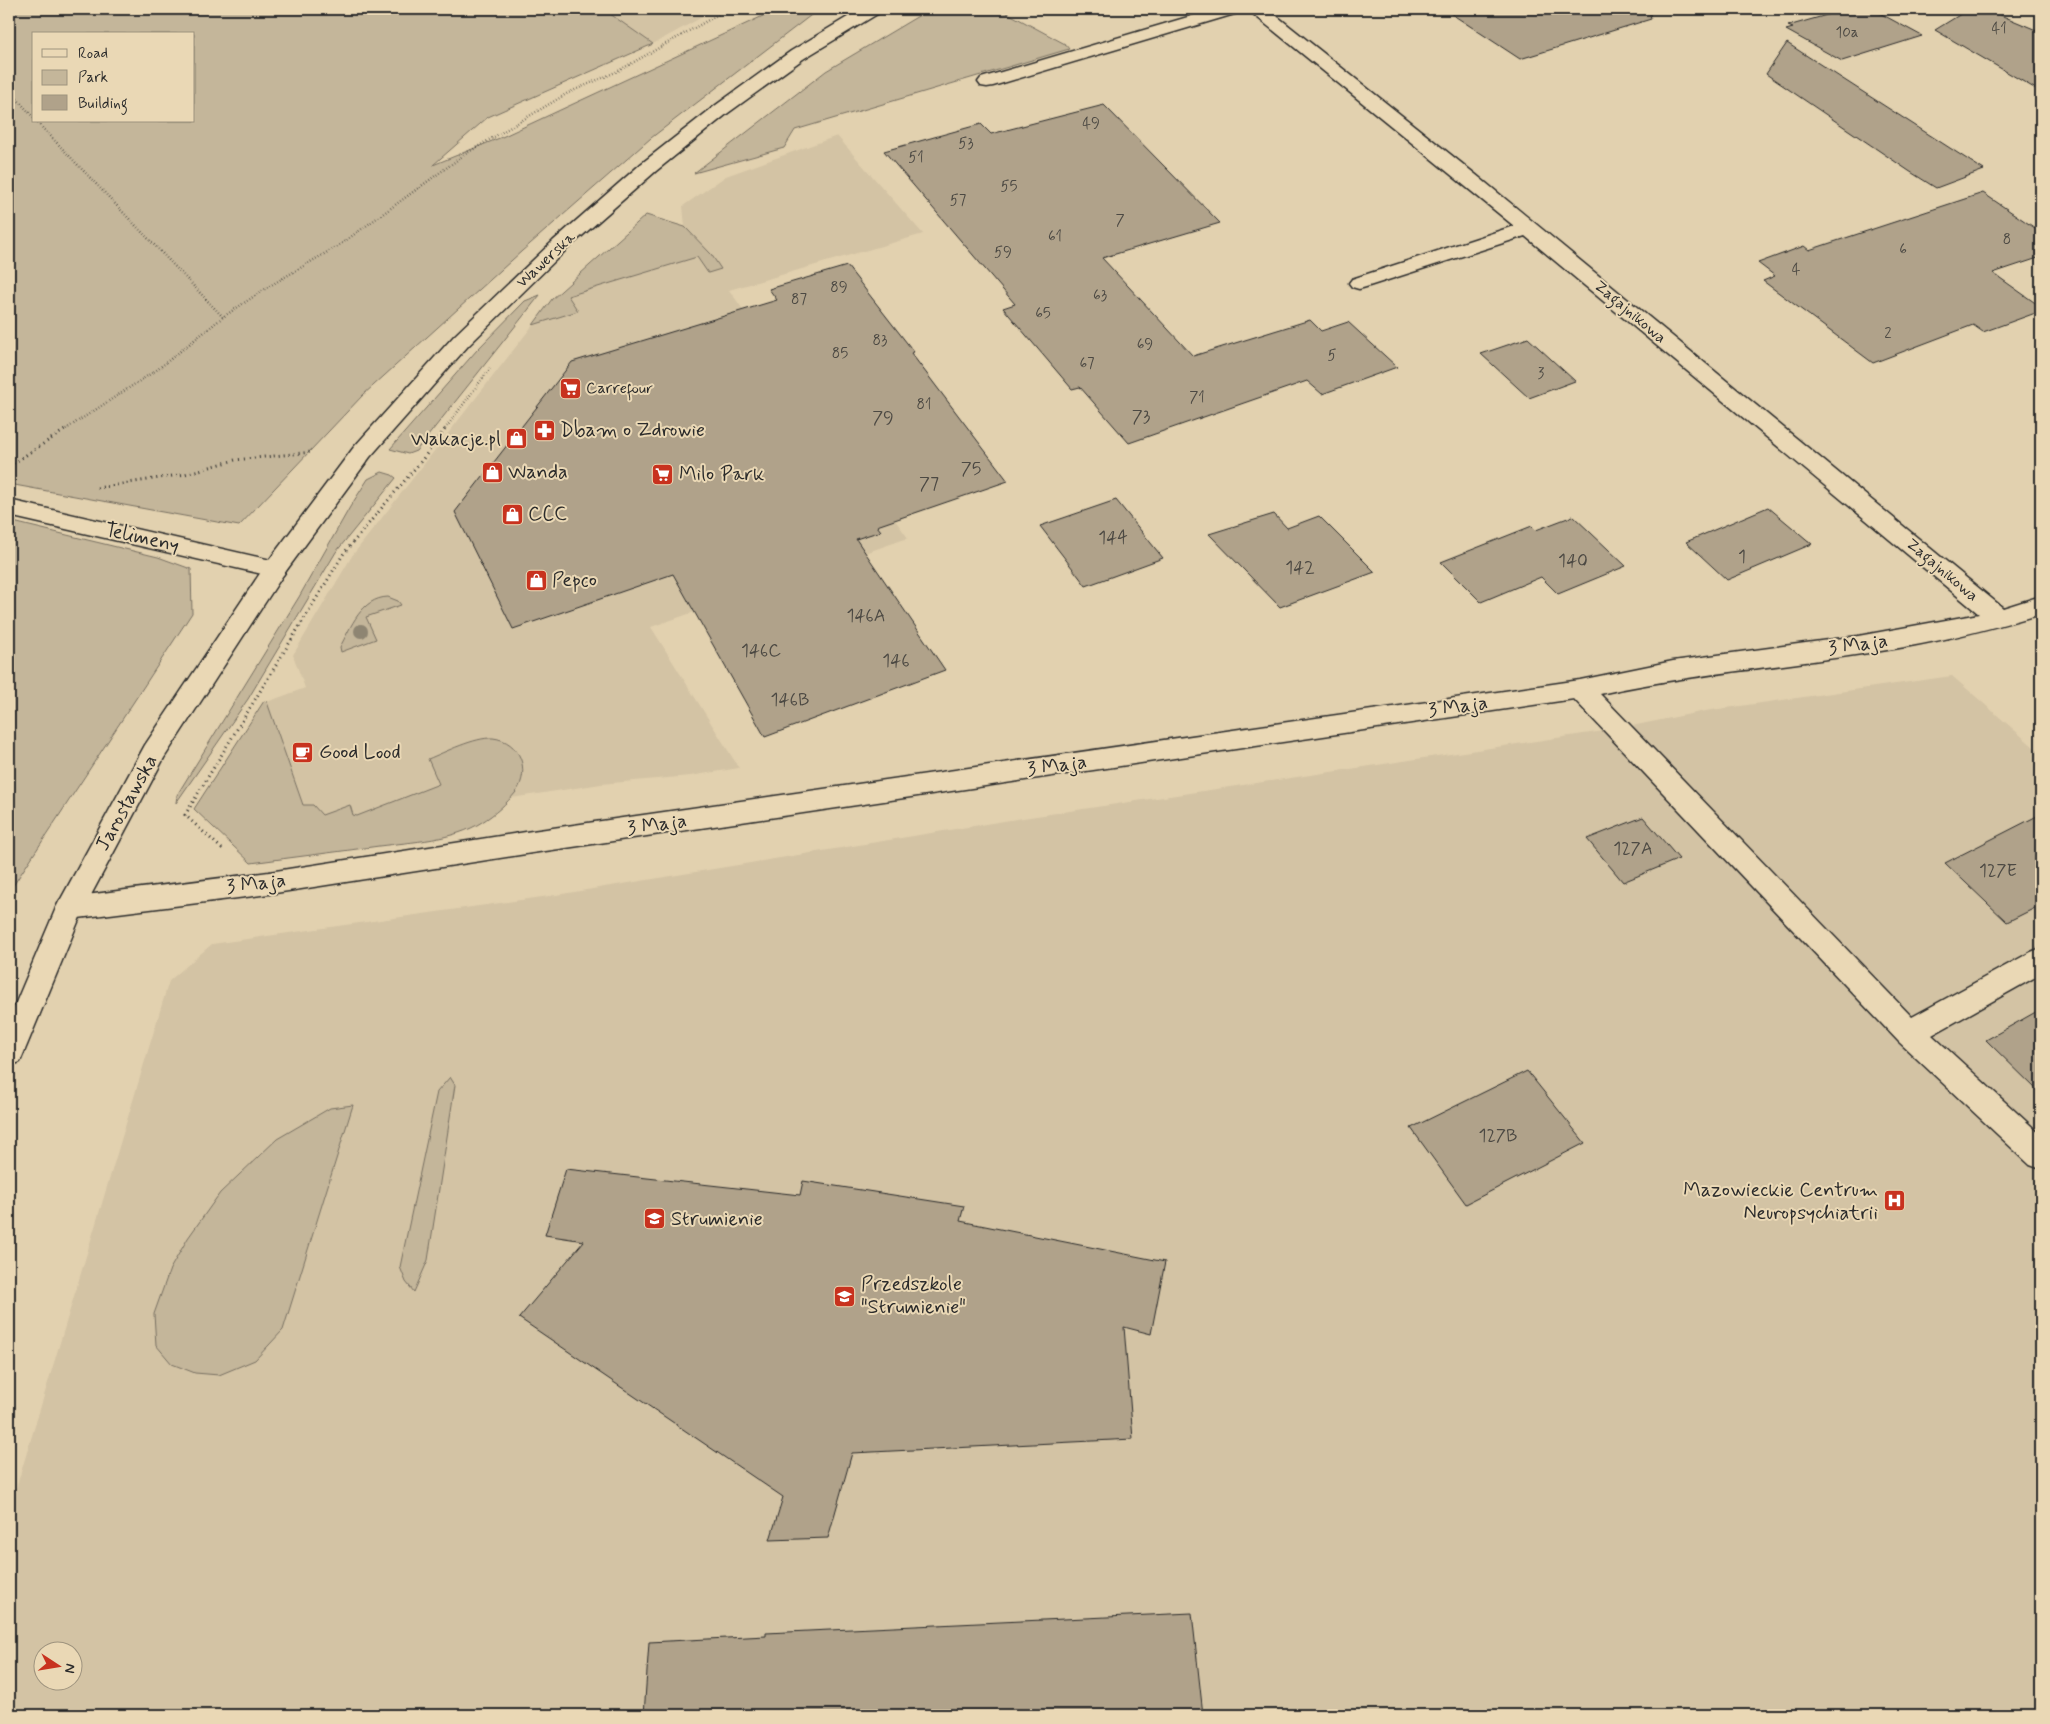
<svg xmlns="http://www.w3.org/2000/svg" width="2050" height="1724" font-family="Mynerve,sans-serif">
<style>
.built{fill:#d3c3a4;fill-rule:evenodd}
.green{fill:#c4b69a;stroke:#787062;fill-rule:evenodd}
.building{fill:#b0a28a;stroke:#2b2b2b}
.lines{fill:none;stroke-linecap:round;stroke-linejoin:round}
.minor-casing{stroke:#2b2b2b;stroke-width:3}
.major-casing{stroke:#2b2b2b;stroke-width:3}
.path-far1{stroke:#2b2b2b;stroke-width:2.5;stroke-dasharray:0.5 2.5;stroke-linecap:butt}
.path{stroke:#2b2b2b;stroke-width:3;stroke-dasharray:1 4;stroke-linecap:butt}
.minor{fill:#ead8b5;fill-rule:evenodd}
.major{fill:#ead8b5;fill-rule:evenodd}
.tree{fill:#8e8572}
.labels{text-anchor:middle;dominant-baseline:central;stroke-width:4;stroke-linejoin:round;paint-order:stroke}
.far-number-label{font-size:15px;fill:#4c4943}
.far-street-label{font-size:16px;fill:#2b2b2b;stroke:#ead8b5}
.far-poi-label{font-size:16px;fill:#2b2b2b;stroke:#ead8b5;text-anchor:start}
.number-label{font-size:18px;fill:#4c4943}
.poi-label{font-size:20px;fill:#2b2b2b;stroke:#ead8b5;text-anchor:start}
.street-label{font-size:20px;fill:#2b2b2b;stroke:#ead8b5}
</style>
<rect width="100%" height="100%" fill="#e2d1af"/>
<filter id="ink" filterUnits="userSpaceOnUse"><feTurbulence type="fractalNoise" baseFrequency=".02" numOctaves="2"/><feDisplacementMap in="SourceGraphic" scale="10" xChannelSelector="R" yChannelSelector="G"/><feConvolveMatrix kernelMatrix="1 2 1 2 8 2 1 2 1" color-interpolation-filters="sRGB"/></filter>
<g filter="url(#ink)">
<!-- built -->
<g class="built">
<polygon points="603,9 717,9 653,44"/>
<polygon points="837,136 923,234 729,290 908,538 651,627 739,768 690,776 601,784 314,829 303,805 267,702 305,688 293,655 352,556 533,325 577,277 646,215 685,227 683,206 726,176"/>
<path d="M1952 676 2041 753V1715H9V1512L169 981 212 944 556 895 1010 820 1617 729 1705 711ZM42 1652H72V1682H42Z"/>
</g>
<!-- green -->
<g class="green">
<path d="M9 9H603L653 44 488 117 433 165 502 137 778 9H819L651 138 522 251 363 395 239 526 9 484ZM34 34H194V121H34Z"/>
<polygon points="930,9 1000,9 1065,44 1069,49 795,130 784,148 694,173 826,71"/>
<polygon points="646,215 685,227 711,254 721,269 708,273 697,257 568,296 578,311 533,325 552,299"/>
<polygon points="540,295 416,451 408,454 390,449 477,350 525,301"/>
<polygon points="382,472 392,475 396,478 336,552 248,699 176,803 177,795 299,597 350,507 368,479"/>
<polygon points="9,521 158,557 191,569 192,613 9,892"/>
<path d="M388 597 398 601 401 605 366 617 376 639 341 652 340 647C351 627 361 598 388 597Z"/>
<path d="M264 701 267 702 303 805H313L322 815 350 805 353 815 357 816 439 784 428 759C445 752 475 737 493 738 520 741 531 770 516 792 507 803 494 815 482 822 455 840 411 842 379 846 337 852 294 857 251 863L194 809Z"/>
<polygon points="450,1077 455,1085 428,1260 414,1292 406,1282 400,1267 437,1092"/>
<polygon points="353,1105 283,1330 255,1360 219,1375 195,1373 172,1364 156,1345 154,1314 170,1269 188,1238 220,1193 277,1139 330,1108"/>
</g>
<!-- building -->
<g class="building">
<polygon points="1444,9 1649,9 1651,19 1520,59"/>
<polygon points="1848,9 1872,9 1922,36 1842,61 1786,30 1793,28 1788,26"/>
<polygon points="1969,9 1986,9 2041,32 2041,92 1935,30"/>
<polygon points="1787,43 1984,170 1936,188 1909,171 1766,74"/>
<polygon points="1104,105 1220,223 1102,258 1193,356 1310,320 1321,331 1348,322 1397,367 1322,394 1307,381 1129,443 1080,387 1072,389 1003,308 1015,304 884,151 981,124 991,134"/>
<polygon points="1983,193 2041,232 2041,257 1993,273 2041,307 2041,311 1983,332 1973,325 1873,363 1763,281 1775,276 1758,263 1804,246 1809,250"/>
<polygon points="847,266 914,352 911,353 1008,481 877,526 881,531 856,539 945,670 765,737 673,574 513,629 455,512 572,362 777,300 769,289"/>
<polygon points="1528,338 1575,381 1529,398 1481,354"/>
<polygon points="1116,500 1163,558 1086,586 1040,526"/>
<polygon points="1768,507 1812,544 1727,580 1686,542"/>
<polygon points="1274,514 1287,528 1319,516 1375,572 1280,607 1209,534"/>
<polygon points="1573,516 1626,566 1558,594 1541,577 1481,602 1441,562 1532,526 1536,530"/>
<polygon points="2041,814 2041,905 2007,922 1945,863"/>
<polygon points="1643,817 1679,859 1623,882 1587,839"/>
<polygon points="2041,1009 2041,1094 1986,1040"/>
<polygon points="1527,1071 1585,1143 1466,1204 1411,1128"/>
<polygon points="566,1169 800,1195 803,1181 964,1206 960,1221 1165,1262 1151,1334 1124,1327 1133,1439 852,1453 828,1538 770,1540 783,1497 519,1318 584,1241 545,1235"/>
<polygon points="1192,1613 1203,1715 644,1715 649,1642 766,1636 766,1633"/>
</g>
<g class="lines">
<defs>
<g id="minor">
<polygon points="1215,9 1241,9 1238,13 993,86 987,87 981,86 978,82 981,78"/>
<path d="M1250 9H1268L1475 174 2003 608 2041 596V614C1996 627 1952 639 1905 647 1804 665 1701 672 1600 694L1912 1017 2031 952 2041 948V974L1932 1035 2041 1135V1169L2030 1165 1899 1042 1574 699 532 853 269 894 70 919 60 916 56 908 60 900 70 897 269 872 532 831 1580 680 1673 661 1858 636 1979 614 1525 236 1366 287 1359 289 1352 287 1349 283 1352 279 1514 226 1252 13Z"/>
<polygon points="9,500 275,561 283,563 287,569 283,575 275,577 9,516"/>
</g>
<polygon id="major" points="861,9 882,9 879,13 803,59 728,113 656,171 567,249 468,346 370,457 283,575 164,758 83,910 20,1062 9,1066 9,1019 56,908 145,745 267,563 354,447 454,336 553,241 642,163 716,105 791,51"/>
</defs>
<!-- minor casing -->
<use href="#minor" class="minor-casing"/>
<!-- major casing -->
<use href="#major" class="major-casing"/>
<!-- path-far1 -->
<g class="path-far1">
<polyline points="909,14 917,9"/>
<polyline points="9,90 34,118"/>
<polyline points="36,121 223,317"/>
<polyline points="66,429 158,369 223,317 268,287 341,244 467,153 568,93 618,71 728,9"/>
<polyline points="445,429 491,367"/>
</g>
<!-- path -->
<g class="path">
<polyline points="9,466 68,428"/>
<polyline points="97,488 185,474 235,460 312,452"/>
<polyline points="222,849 185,815 344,553 422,460 446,428"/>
</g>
<!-- minor -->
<use href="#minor" class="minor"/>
<!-- major -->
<use href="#major" class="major"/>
</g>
<!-- trees -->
<circle class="tree" cx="361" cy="631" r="7"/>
</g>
<!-- icons -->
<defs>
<symbol id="supermarket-square" viewBox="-11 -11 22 22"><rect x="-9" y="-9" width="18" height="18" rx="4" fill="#c8321e" stroke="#ead8b5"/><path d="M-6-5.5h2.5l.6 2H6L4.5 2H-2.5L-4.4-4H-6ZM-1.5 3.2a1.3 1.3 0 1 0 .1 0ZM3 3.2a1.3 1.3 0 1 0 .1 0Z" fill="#fff"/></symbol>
<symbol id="pharmacy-square" viewBox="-11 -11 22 22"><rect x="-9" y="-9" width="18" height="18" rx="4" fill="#c8321e" stroke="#ead8b5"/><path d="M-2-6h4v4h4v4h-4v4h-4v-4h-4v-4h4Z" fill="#fff"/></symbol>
<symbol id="shop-square" viewBox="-11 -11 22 22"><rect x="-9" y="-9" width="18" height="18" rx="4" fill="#c8321e" stroke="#ead8b5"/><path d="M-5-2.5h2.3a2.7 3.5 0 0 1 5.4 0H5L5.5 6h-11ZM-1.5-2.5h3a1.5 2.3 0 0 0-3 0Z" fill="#fff"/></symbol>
<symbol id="cafe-square" viewBox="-11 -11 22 22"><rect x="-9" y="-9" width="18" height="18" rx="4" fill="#c8321e" stroke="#ead8b5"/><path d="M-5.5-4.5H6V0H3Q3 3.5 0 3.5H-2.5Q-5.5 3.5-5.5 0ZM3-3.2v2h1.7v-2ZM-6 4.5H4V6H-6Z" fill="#fff"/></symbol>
<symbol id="hospital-square" viewBox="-11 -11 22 22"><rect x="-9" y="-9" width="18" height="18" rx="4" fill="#c8321e" stroke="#ead8b5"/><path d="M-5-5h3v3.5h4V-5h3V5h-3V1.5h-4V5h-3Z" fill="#fff"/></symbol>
<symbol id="school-square" viewBox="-11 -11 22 22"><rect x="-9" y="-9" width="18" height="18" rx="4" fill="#c8321e" stroke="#ead8b5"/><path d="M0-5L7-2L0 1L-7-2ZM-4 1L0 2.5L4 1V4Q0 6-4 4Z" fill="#fff"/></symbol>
</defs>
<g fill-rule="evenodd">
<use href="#supermarket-square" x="558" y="376" width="25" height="25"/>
<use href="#pharmacy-square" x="532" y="418" width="25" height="25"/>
<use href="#shop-square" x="504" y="426" width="25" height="25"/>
<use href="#shop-square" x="480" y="460" width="25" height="25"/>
<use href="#supermarket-square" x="650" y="462" width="25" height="25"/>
<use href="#shop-square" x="500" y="502" width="25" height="25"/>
<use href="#shop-square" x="524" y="568" width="25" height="25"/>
<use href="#cafe-square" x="290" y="740" width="25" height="25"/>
<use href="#hospital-square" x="1882" y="1188" width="25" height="25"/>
<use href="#school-square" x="642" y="1206" width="25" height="25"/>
<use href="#school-square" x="832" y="1284" width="25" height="25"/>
</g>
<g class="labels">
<!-- far-number labels -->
<g class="far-number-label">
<text x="1999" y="29">41</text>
<text x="1847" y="33">10a</text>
<text x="1091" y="124">49</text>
<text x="966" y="144">53</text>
<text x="916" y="158">51</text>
<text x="1009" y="187">55</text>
<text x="958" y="201">57</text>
<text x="1120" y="221">7</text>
<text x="1055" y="237">61</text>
<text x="2007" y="240">8</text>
<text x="1903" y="250">6</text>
<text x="1003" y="253">59</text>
<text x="1796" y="270">4</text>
<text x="839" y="288">89</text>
<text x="1100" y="296">63</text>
<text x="799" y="300">87</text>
<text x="1043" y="314">65</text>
<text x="1888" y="334">2</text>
<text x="880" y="341">83</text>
<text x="1145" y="345">69</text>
<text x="840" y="354">85</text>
<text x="1332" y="356">5</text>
<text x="1087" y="364">67</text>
<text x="1541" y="374">3</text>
<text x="1197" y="398">71</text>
<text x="924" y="405">81</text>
</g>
<!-- far-street labels -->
<g class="far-street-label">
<text transform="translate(546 260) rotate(-43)">Wawerska</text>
<text transform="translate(1630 312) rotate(40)">Zagajnikowa</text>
<text transform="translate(1942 570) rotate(40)">Zagajnikowa</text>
</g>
<!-- far-poi labels -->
<g class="far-poi-label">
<text x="586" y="388">Carrefour</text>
</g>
<!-- number labels -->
<g class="number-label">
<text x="1141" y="417">73</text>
<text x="883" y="418">79</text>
<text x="971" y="469">75</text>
<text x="929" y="484">77</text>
<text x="1113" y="538">144</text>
<text x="1742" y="557">1</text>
<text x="1573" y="561">140</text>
<text x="1300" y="568">142</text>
<text x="866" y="616">146A</text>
<text x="761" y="651">146C</text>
<text x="896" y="661">146</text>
<text x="790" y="700">146B</text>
<text x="1633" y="849">127A</text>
<text x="1998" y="871">127E</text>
<text x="1498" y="1136">127B</text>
</g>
<!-- poi labels -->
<g class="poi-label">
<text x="560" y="430">Dbam o Zdrowie</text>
<text x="501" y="439" text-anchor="end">Wakacje.pl</text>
<text x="508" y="472">Wanda</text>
<text x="679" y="474">Milo Park</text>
<text x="528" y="514">CCC</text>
<text x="552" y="580">Pepco</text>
<text x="319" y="752">Good Lood</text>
<text x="1878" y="1190" text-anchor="end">Mazowieckie Centrum<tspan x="1878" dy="23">Neuropsychiatrii</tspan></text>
<text x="671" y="1219">Strumienie</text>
<text x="861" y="1284">Przedszkole<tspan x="861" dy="23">"Strumienie"</tspan></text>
</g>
<!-- street labels -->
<g class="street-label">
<text transform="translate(142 538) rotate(13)">Telimeny</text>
<text transform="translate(1858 645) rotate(-8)">3 Maja</text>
<text transform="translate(1458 707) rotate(-8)">3 Maja</text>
<text transform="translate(1057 766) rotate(-8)">3 Maja</text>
<text transform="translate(127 803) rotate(-61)">Jarosławska</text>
<text transform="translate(657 825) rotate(-8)">3 Maja</text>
<text transform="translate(256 884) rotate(-7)">3 Maja</text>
</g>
</g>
<!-- margin -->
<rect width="2050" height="1724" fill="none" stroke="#ead8b5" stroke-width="30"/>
<rect x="15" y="15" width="2020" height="1694" fill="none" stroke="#2b2b2b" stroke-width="2" filter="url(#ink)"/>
<!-- legend -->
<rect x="32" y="32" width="162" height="90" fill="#ead8b5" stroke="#9e937e"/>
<rect x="42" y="49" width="25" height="8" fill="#ead8b5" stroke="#9e937e"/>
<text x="78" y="58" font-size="15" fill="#2b2b2b">Road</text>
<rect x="42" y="70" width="25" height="15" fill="#c4b69a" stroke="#9e937e"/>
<text x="78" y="82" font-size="15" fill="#2b2b2b">Park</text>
<rect x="42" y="95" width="25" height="15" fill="#b0a28a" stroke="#9e937e"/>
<text x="78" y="108" font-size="15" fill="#2b2b2b">Building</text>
<!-- north arrow -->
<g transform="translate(58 1666) rotate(102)"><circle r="24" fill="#ead8b5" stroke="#9e937e"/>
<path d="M0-4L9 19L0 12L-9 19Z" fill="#c8321e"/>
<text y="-8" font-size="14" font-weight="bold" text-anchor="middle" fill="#2b2b2b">N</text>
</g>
</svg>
